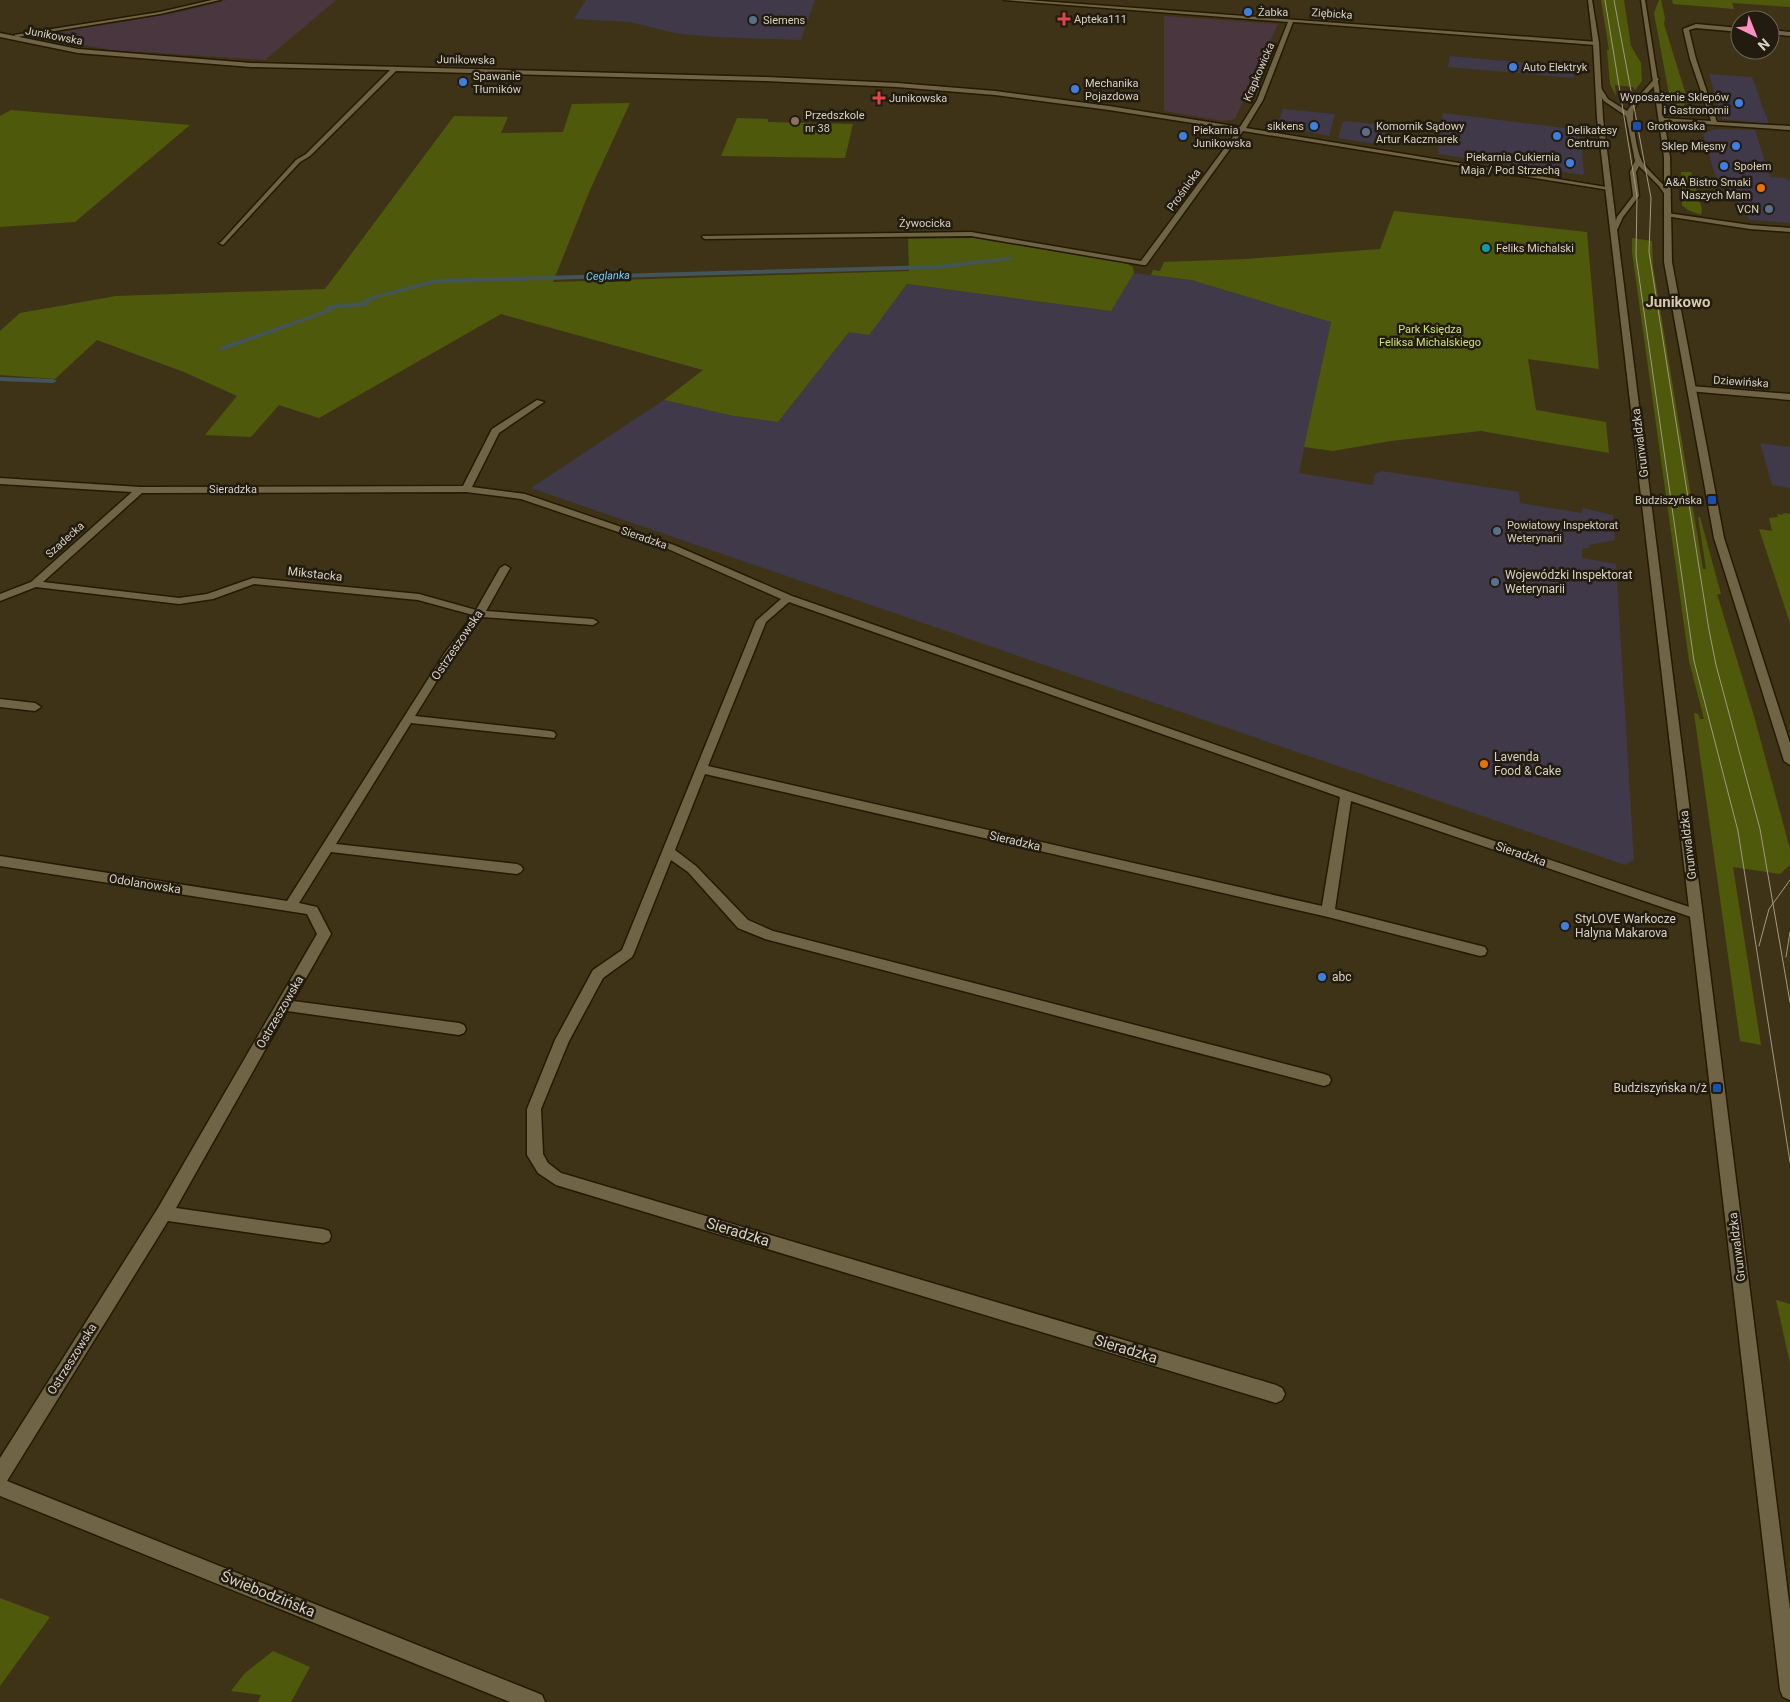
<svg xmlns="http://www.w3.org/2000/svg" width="1790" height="1702" font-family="Roboto,sans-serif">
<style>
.commercial{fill:#3f394a}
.industrial{fill:#49363e}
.green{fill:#4f590b}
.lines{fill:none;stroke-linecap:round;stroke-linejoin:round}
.stream{fill:#43555a;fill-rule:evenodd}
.service-casing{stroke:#251a01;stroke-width:3}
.minor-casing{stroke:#251a01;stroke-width:3}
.tertiary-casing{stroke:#251a01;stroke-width:3}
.service{fill:#706447;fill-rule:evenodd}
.minor{fill:#706447;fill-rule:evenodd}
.tertiary{fill:#706447;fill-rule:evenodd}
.tram{stroke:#a29885;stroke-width:1}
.shop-dot{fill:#3f7fe0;stroke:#211b10;stroke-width:2}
.health-dot{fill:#e0444e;stroke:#211b10;stroke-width:2}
.service-dot{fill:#5c6f8a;stroke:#211b10;stroke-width:2}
.education-dot{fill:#8d6e63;stroke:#211b10;stroke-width:2}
.transit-dot{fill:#1a4fb4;stroke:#211b10;stroke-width:2}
.food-dot{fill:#e8710a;stroke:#211b10;stroke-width:2}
.culture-dot{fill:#0f9aa8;stroke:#211b10;stroke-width:2}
.labels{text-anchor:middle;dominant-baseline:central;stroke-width:5;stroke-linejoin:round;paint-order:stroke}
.far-poi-label{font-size:11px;fill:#d8d0c1;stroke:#211b10;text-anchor:start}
.far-street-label{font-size:11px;fill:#d8d0c1;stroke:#211b10}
.far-water-label{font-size:11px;font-style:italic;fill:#70cefd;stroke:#211b10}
.far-park-label{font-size:11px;fill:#cfe373;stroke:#211b10}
.street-label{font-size:12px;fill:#d8d0c1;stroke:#211b10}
.poi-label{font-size:12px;fill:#d8d0c1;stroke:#211b10;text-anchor:start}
.far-district-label{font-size:15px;font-weight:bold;fill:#d7c9a9;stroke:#211b10}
.near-street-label{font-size:15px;fill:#d8d0c1;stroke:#211b10}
</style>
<rect width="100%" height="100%" fill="#3f3317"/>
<!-- commercial -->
<g class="commercial">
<polygon points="586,0 815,0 801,40 714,37 674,33 630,22 574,19"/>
<polygon points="1450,56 1573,67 1574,78 1448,67"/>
<polygon points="1709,74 1752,77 1769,124 1722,119"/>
<polygon points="1283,109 1335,114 1329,136 1277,126"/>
<polygon points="1443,113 1580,130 1584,175 1438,154"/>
<polygon points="1343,121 1387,125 1383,145 1338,138"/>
<polygon points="1716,129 1755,130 1770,177 1787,178 1790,182 1790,223 1750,220 1715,175 1703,133"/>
<polygon points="1134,273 1191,280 1331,322 1299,473 1373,485 1375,474 1382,471 1519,492 1520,503 1582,513 1582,508 1613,515 1615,540 1589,545 1591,547 1582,549 1582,558 1616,564 1634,860 1625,865 531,488 664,400 734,416 778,422 849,331 869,334 907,284 1110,311"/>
<polygon points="1760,443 1790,447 1790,488 1772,485"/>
</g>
<!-- industrial -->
<g class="industrial">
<polygon points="227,0 336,0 265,60 112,50 46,39 44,35 181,12"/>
<polygon points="1164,16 1278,24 1235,119 1223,121 1164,111"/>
</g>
<!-- green -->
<g class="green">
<polygon points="1601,0 1624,0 1631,46 1641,63 1642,81 1635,90 1633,87 1615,85 1616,96 1610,84 1607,50 1609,50"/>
<polygon points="1659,0 1661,0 1665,18 1664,24 1686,95 1683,118 1672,110 1654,13"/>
<polygon points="1672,0 1790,0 1790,7 1732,3 1734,9 1673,4"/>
<polygon points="630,103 590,190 553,282 909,271 908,239 973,238 1126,263 1133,267 1134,273 1111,311 907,284 869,335 849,332 778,422 734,416 664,400 703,370 501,314 319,418 279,405 251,437 205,435 237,396 184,372 97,340 55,379 0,375 0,331 20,313 116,296 325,289 454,116 508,117 501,133 563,132 572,104"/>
<polygon points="11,110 190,125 75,222 0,227 0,116"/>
<polygon points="737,118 768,119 768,122 853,124 845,158 721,156"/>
<polygon points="1681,172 1691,172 1702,209 1701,215 1688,210 1682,205"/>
<polygon points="1394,211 1587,232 1599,369 1528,359 1536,410 1606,422 1609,453 1481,431 1391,441 1333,451 1304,447 1331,322 1191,280 1151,275 1153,270 1160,271 1164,262 1245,259 1380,249"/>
<polygon points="1632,238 1652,241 1653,266 1703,569 1706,569 1698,517 1700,517 1721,594 1717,594 1754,716 1790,849 1790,865 1780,874 1733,867 1761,1045 1740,1041 1694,713 1698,714 1700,719 1704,719 1689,661 1632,252"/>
<polygon points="1783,513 1790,514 1790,623 1759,529 1772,531 1769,518 1778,517 1777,514 1783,515"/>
<polygon points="1776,1300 1790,1304 1790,1363"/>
<polygon points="0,1598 50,1617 0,1686"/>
<polygon points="273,1651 310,1667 291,1702 258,1702 261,1695 231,1691 245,1673"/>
</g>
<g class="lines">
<!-- stream -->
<g class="stream">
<polygon points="1010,257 1012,258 1012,260 936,269 436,283 371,300 368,305 366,306 333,308 333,311 224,350 217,348 315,314 327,309 326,307 330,305 363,302 366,298 436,279 936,265"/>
<polygon points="0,377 53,379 57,381 53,383 0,381"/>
</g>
<defs>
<path id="service" d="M1656 77 1659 79C1653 91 1639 97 1634 109 1631 116 1637 151 1641 159 1645 169 1664 183 1671 195L1666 196 1659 186 1639 166 1636 172 1639 196 1623 217 1617 230H1613L1617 217 1633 196 1630 172 1635 161 1626 116 1604 101 1596 89 1601 88 1608 99 1627 111 1632 104Z"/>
<g id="minor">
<polygon points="212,0 220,0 160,14 17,37 14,35 160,12"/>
<polygon points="1004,0 1026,0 1598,42 1596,45 1293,22 1263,100 1246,128 1612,188 1609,190 1243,131 1146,265 1143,265 971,236 705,239 702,237 703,236 971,232 1141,261 1238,130 1109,110 995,95 897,87 766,81 396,71 310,156 300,162 223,245 219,243 221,242 296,160 306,154 390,70 251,67 78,53 0,37 0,33 78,49 251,63 766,77 897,83 995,91 1109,106 1240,127 1257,100 1288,22"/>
<polygon points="1696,24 1740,28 1740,32 1696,28 1689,30 1696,59 1717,122 1790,126 1790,130 1660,121 1662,118 1711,121 1690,59 1683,29"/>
<polygon points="1770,30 1790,32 1790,36 1770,34"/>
<polygon points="1667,213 1750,225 1790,228 1790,232 1750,229 1665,216 1664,215"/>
<polygon points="1691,386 1790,394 1790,400 1688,391 1688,387"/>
<path d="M537 400 544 402 499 433 472 487 525 494 674 545 792 596 1350 792 1701 911 1703 914 1701 917H1691L1351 801 1335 909 1485 947 1487 951 1485 955 1480 956 1328 917 705 774 675 850 696 866 748 920 773 931 1324 1074 1329 1076 1331 1080 1329 1084 1324 1086 765 939 738 928 688 872 671 860 634 953 632 957 603 978 569 1041 541 1109 543 1154 548 1163 561 1173 1276 1385 1282 1388 1285 1394 1282 1400 1276 1403 556 1185 538 1173 527 1155V1109L555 1040 593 970 622 950 756 621 781 599 668 549 521 499 466 492 142 493 43 582 179 598 207 594 253 578 419 594 476 610 500 568 505 565 510 568 486 611 593 619 598 622 593 625 482 617 453 655 415 716 550 731 554 732 556 735 554 738 411 723 336 844 517 864 521 866 523 869 521 872 517 874 331 852 299 903 317 907 331 934 293 1001 459 1023 464 1025 466 1029 464 1033 459 1035 287 1011 176 1208 323 1229 329 1231 331 1236 329 1241 323 1243 168 1221 7 1481 535 1692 542 1695 545 1702H510L0 1496V1458L158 1208 317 934 307 914 0 866V856L287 901 444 654 473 615 418 600 254 584 213 599 179 604 36 587 0 601V594L31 582 132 492 0 484V478L140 487 463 486 492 429ZM789 602 1340 797 1322 906 708 766 766 622Z"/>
<polygon points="0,699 35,703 41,707 35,711 0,707"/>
</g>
<g id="tertiary">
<polygon points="1588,0 1592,0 1599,43 1603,118 1790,1610 1790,1700 1783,1697 1780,1690 1597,118 1593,43"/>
<polygon points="1641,0 1645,0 1670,157 1672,262 1724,538 1790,743 1790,765 1784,761 1714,538 1664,262 1664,157"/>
</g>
</defs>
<!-- service casing -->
<use href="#service" class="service-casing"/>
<!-- minor casing -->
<use href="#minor" class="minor-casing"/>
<!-- tertiary casing -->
<use href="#tertiary" class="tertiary-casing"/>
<!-- service -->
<use href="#service" class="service"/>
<!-- minor -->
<use href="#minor" class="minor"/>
<!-- tertiary -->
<use href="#tertiary" class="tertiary"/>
<!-- tram -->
<g class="tram">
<polyline points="1605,0 1637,196 1636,256 1694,661 1738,831 1790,1162"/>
<polyline points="1614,0 1651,198 1649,252 1709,630 1716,665 1760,829 1790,1002"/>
<polyline points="1759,946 1769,909 1790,880"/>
<polyline points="1786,957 1790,932"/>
</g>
</g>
<!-- markers -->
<g class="shop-dot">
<circle cx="1248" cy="12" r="5"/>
<circle cx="1513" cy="67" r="5"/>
<circle cx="463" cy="82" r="5"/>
<circle cx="1075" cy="89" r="5"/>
<circle cx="1739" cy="103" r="5"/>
<circle cx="1314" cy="126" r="5"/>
<circle cx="1183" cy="136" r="5"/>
<circle cx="1557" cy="136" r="5"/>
<circle cx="1736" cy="146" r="5"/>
<circle cx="1570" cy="163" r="5"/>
<circle cx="1724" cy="166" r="5"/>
<circle cx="1565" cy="926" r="5"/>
<circle cx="1322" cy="977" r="5"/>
</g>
<g class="health-dot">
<path d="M1061.5 11.5h5v5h5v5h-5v5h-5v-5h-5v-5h5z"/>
<path d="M876.5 90.5h5v5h5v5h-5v5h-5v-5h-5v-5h5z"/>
</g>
<g class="service-dot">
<circle cx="753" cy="20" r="5"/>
<circle cx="1366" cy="132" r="5"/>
<circle cx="1769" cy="209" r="5"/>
<circle cx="1497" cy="531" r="5"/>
<circle cx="1495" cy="582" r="5"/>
</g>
<circle class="education-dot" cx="795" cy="121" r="5"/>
<g class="transit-dot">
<rect x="1632" y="121" width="10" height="10" rx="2.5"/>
<rect x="1707" y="495" width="10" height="10" rx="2.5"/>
<rect x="1712" y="1083" width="10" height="10" rx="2.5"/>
</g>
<g class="food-dot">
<circle cx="1761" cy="188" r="5"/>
<circle cx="1484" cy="764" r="5"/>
</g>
<circle class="culture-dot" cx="1486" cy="248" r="5"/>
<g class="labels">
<!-- far-poi labels -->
<g class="far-poi-label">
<text x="1258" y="12">Żabka</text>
<text x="1074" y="19">Apteka111</text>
<text x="763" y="20">Siemens</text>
<text x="1523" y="67">Auto Elektryk</text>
<text x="473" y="76">Spawanie<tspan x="473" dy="13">Tłumików</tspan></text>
<text x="1085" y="83">Mechanika<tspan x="1085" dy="13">Pojazdowa</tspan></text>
<text x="1729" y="97" text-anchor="end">Wyposażenie Sklepów<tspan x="1729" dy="13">i Gastronomii</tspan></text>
<text x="889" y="98">Junikowska</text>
<text x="805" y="115">Przedszkole<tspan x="805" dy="13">nr 38</tspan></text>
<text x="1304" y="126" text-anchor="end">sikkens</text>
<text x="1376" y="126">Komornik Sądowy<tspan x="1376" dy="13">Artur Kaczmarek</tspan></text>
<text x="1647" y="126">Grotkowska</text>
<text x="1193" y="130">Piekarnia<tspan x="1193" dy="13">Junikowska</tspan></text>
<text x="1567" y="130">Delikatesy<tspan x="1567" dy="13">Centrum</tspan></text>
<text x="1726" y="146" text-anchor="end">Sklep Mięsny</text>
<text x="1560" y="157" text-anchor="end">Piekarnia Cukiernia<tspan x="1560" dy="13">Maja / Pod Strzechą</tspan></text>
<text x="1734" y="166">Społem</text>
<text x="1751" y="182" text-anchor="end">A&amp;A Bistro Smaki<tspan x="1751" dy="13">Naszych Mam</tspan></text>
<text x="1759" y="209" text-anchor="end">VCN</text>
<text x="1496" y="248">Feliks Michalski</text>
<text x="1702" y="500" text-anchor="end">Budziszyńska</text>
<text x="1507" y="525">Powiatowy Inspektorat<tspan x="1507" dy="13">Weterynarii</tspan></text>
</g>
<!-- far-street labels -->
<g class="far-street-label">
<text transform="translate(1332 14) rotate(4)">Ziębicka</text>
<text transform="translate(54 36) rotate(11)">Junikowska</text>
<text transform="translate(466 60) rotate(1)">Junikowska</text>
<text transform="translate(1259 72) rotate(-67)">Krapkowicka</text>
<text transform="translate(1184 190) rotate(-54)">Prośnicka</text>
<text x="925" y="223">Żywocicka</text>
<text transform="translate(1741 382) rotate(4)">Dziewińska</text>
<text x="233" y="489">Sieradzka</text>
<text transform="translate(644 538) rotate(19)">Sieradzka</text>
<text transform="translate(65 540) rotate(-42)">Szadecka</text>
</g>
<!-- far-water labels -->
<g class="far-water-label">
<text transform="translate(608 276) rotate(-2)">Ceglanka</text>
</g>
<!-- far-park labels -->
<g class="far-park-label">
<text x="1430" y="329">Park Księdza<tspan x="1430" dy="13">Feliksa Michalskiego</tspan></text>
</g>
<!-- street labels -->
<g class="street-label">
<text transform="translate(1640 443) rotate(-97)">Grunwaldzka</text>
<text transform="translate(315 574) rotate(6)">Mikstacka</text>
<text transform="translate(457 645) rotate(-56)">Ostrzeszowska</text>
<text transform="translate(1015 841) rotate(13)">Sieradzka</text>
<text transform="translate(1688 845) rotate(-97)">Grunwaldzka</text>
<text transform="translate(1521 854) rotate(19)">Sieradzka</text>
<text transform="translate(145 884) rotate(9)">Odolanowska</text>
<text transform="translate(280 1012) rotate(-60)">Ostrzeszowska</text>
<text transform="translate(1737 1247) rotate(-97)">Grunwaldzka</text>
<text transform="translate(72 1359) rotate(-58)">Ostrzeszowska</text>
</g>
<!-- poi labels -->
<g class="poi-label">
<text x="1505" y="575">Wojewódzki Inspektorat<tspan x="1505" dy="14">Weterynarii</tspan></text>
<text x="1494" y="757">Lavenda<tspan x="1494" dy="14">Food &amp; Cake</tspan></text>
<text x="1575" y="919">StyLOVE Warkocze<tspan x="1575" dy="14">Halyna Makarova</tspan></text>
<text x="1332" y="977">abc</text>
<text x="1707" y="1088" text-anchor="end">Budziszyńska n/ż</text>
</g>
<!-- far-district labels -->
<g class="far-district-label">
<text x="1678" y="302">Junikowo</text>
</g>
<!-- near-street labels -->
<g class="near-street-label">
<text transform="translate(738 1232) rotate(17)">Sieradzka</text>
<text transform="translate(1126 1349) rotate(17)">Sieradzka</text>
<text transform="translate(268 1594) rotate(22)">Świebodzińska</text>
</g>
</g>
<!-- north arrow -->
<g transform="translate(1755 35) rotate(137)"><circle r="24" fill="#211b10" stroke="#6a6357"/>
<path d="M0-4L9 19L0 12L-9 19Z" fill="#fc8fc1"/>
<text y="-8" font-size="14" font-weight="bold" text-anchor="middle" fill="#d8d0c1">N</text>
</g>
</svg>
